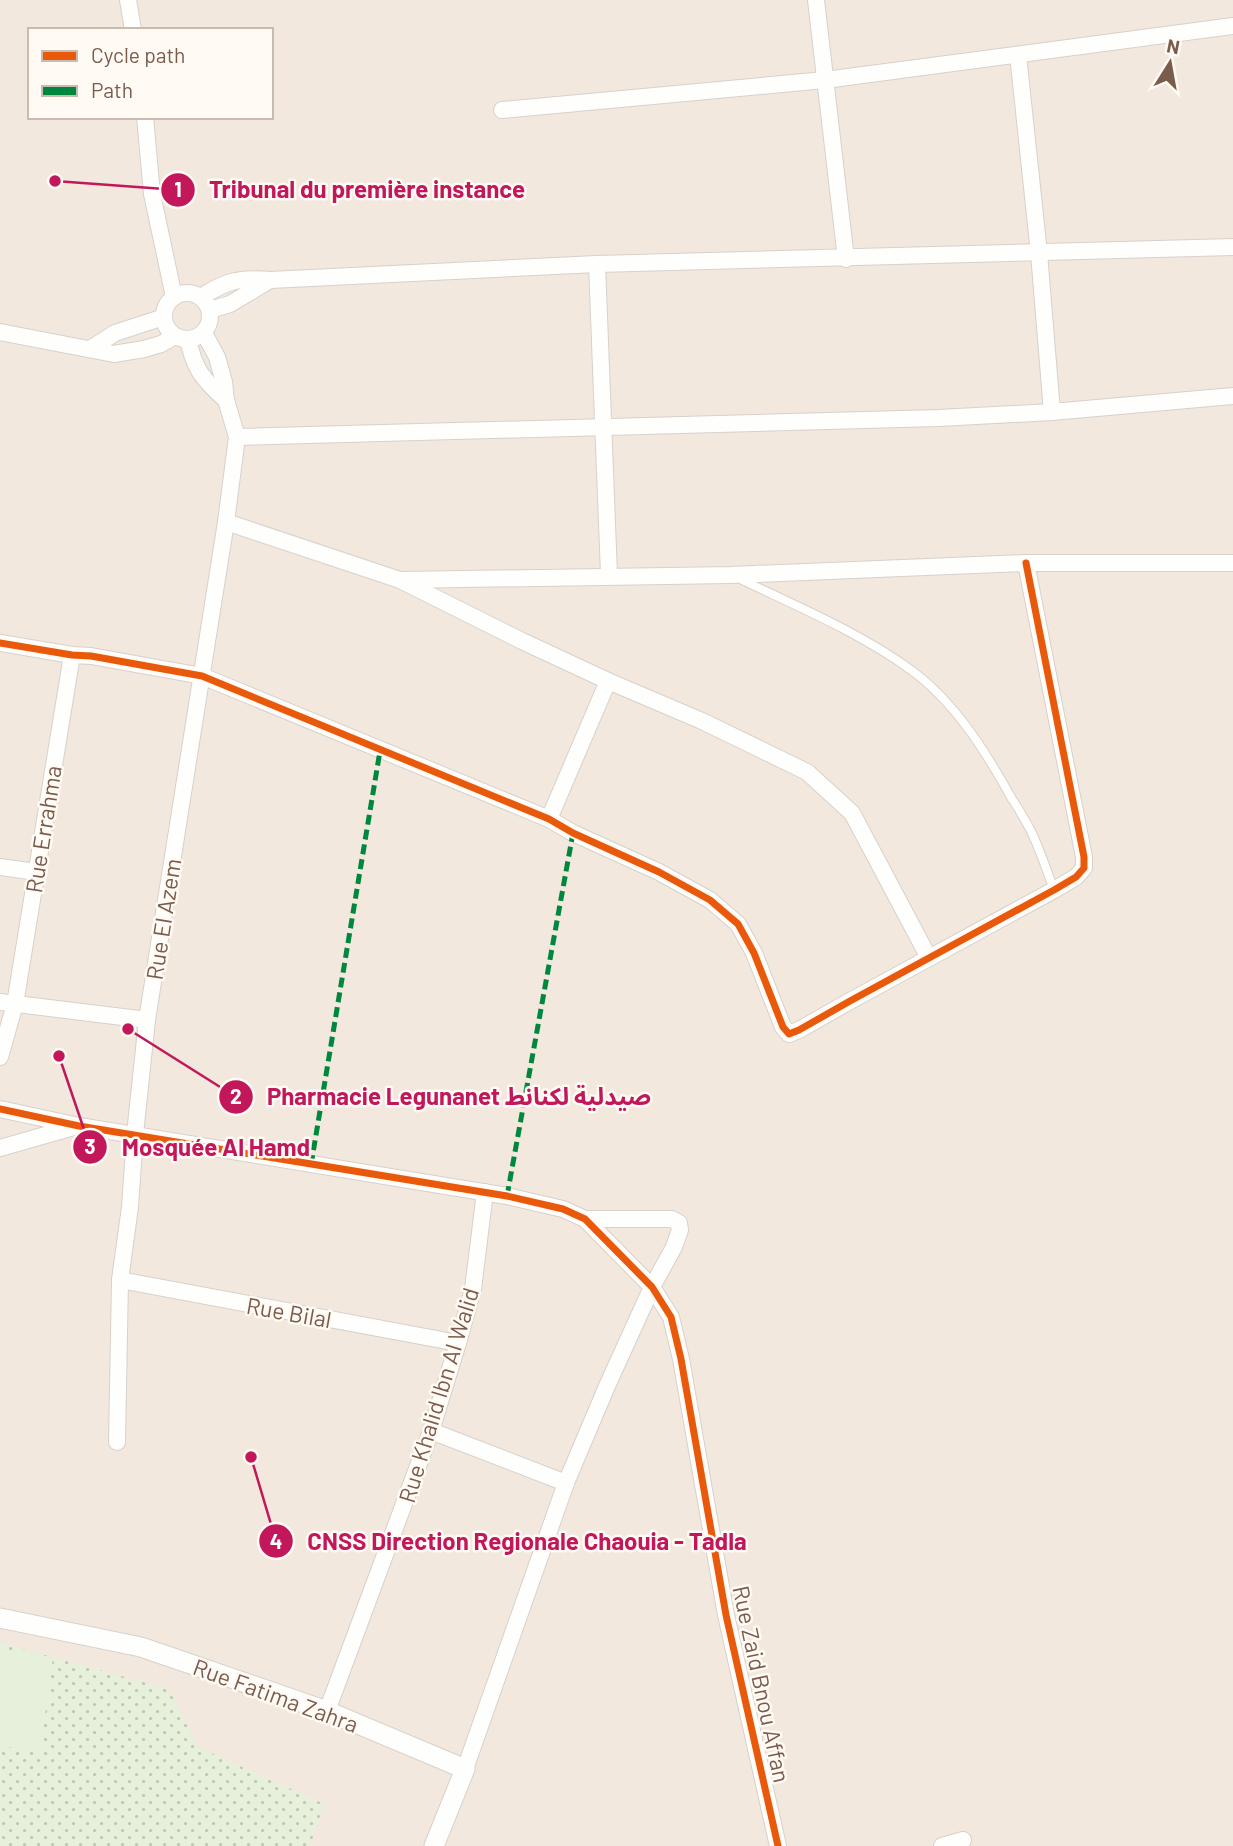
<svg xmlns="http://www.w3.org/2000/svg" width="1233" height="1846" font-family="Barlow,'Noto Sans Arabic',sans-serif">
<style>
.residential{fill:#f2e8de;fill-rule:evenodd}
.park{fill:url(#park-dots)}
.garden{fill:#e7f0db}
.lines{fill:none;stroke-linecap:round;stroke-linejoin:round}
.service-casing{stroke:#d7d1cb;stroke-width:10}
.minor-casing{stroke:#d7d1cb;stroke-width:18}
.tertiary-casing{stroke:#d7d1cb;stroke-width:21}
.service{stroke:#fefefd;stroke-width:8}
.minor{stroke:#fefefd;stroke-width:16}
.tertiary{stroke:#fefefd;stroke-width:19}
.quiet{stroke:#00873e;stroke-width:5;stroke-dasharray:10 5;stroke-linecap:butt}
.cycleway-casing{stroke:#fffaf3;stroke-width:11}
.cycleway{stroke:#e8590c;stroke-width:7}
.labels{text-anchor:middle;dominant-baseline:central;stroke-width:5;stroke-linejoin:round;paint-order:stroke}
.street-label{font-size:23px;fill:#7a5c4d;stroke:#fffaf3}
.leader{fill:none;stroke:#c2185b;stroke-width:2.5}
.callout-dot{fill:#c2185b;stroke:#fffaf3;stroke-width:2.5}
.mark-label{font-size:21px;text-anchor:middle;font-weight:bold;fill:#fff}
.callout-label{font-size:24px;text-anchor:middle;font-weight:bold;fill:#c2185b;stroke:#fffaf3;stroke-width:5;stroke-linejoin:round;paint-order:stroke}
</style>
<defs>
<pattern id="park-dots" width="8" height="8" patternUnits="userSpaceOnUse" patternTransform="scale(1.75)"><rect width="8" height="8" fill="#e7f0db"/><path d="M2 2h.1M6 6h.1" fill="none" stroke="#c0c6b4" stroke-width="1.8" stroke-linecap="round"/></pattern>
</defs>
<rect width="100%" height="100%" fill="#f9f5f0"/>
<!-- residential -->
<path class="residential" d="M0 0H1233V1846H0ZM30 30H271V117H30Z"/>
<!-- park -->
<polygon class="park" points="0,1643 169,1689 198,1747 324,1804 310,1846 0,1846"/>
<!-- garden -->
<polygon class="garden" points="0,1650 53,1657 40,1752 0,1746"/>
<g class="lines">
<defs>
<path id="service" d="M738 578C794 605 861 633 911 670 955 702 986 752 1012 799 1019 809 1025 820 1031 831 1040 850 1047 871 1054 890"/>
<g id="minor">
<polyline points="128,0 133,30"/>
<polyline points="816,0 846,259"/>
<polyline points="1018,55 1039,253 1052,412 1233,396"/>
<polyline points="502,110 825,80 1233,26"/>
<polyline points="145,117 152,194 174,297"/>
<polyline points="597,264 609,575"/>
<circle cx="187" cy="316" r="23"/>
<path d="M201 297C226 281 240 277 270 280L597 264 1233 247"/>
<polyline points="210,310 230,304 270,280"/>
<polyline points="0,332 114,354 144,349 161,344 175,336"/>
<path d="M188 339C194 369 203 380 226 400"/>
<polyline points="90,349 115,333 164,317"/>
<polyline points="237,437 939,418 1052,412"/>
<polyline points="226,522 400,580 522,641 608,681 702,721 807,772 852,813 929,958"/>
<polyline points="402,580 730,575 1026,563 1233,563"/>
<polyline points="0,643 72,655 91,656 202,676 549,819 573,833 659,872 710,900 738,924 754,953 783,1027 789,1034 799,1030 850,1001 1054,890 1076,877 1084,868 1084,857 1026,563"/>
<polyline points="549,819 608,681"/>
<polyline points="0,867 36,872"/>
<polyline points="0,1002 147,1020"/>
<polyline points="0,1057 15,1004 72,655"/>
<polyline points="0,1109 79,1126 507,1196 563,1209 585,1219 652,1287 671,1317 681,1359 726,1615 778,1846"/>
<polyline points="0,1148 77,1126"/>
<polyline points="120,1280 458,1343"/>
<polyline points="431,1431 566,1483"/>
<polyline points="117,1442 120,1280 130,1207 135,1134 147,1020 226,522 237,437 226,400 224,382 217,357 204,333"/>
<polyline points="327,1711 431,1431 458,1343 473,1289 485,1192"/>
<polyline points="465,1769 566,1483 607,1386 652,1287 674,1247 680,1230 679,1223 672,1219 585,1219"/>
<polyline points="942,1846 963,1840"/>
</g>
<polyline id="tertiary" points="0,1618 141,1647 327,1711 465,1769 434,1846"/>
</defs>
<!-- service casing -->
<use href="#service" class="service-casing"/>
<!-- minor casing -->
<use href="#minor" class="minor-casing"/>
<!-- tertiary casing -->
<use href="#tertiary" class="tertiary-casing"/>
<!-- service -->
<use href="#service" class="service"/>
<!-- minor -->
<use href="#minor" class="minor"/>
<!-- tertiary -->
<use href="#tertiary" class="tertiary"/>
<!-- quiet -->
<g class="quiet">
<polyline points="311,1165 380,751"/>
<polyline points="507,1196 573,833"/>
</g>
<defs>
<g id="cycleway">
<polyline points="0,643 72,655 91,656 202,676 549,819 573,833 659,872 710,900 738,924 754,953 783,1027 789,1034 799,1030 850,1001 1054,890 1076,877 1084,868 1084,857 1026,563"/>
<polyline points="0,1109 79,1126 507,1196 563,1209 585,1219 652,1287 671,1317 681,1359 726,1615 778,1846"/>
</g>
</defs>
<!-- cycleway casing -->
<use href="#cycleway" class="cycleway-casing"/>
<!-- cycleway -->
<use href="#cycleway" class="cycleway"/>
</g>
<g class="labels">
<!-- street labels -->
<g class="street-label">
<text transform="translate(43 829) rotate(-81)">Rue Errahma</text>
<text transform="translate(163 919) rotate(-81)">Rue El Azem</text>
<text transform="translate(289 1312) rotate(10)">Rue Bilal</text>
<text transform="translate(438 1395) rotate(-73)">Rue Khalid Ibn Al Walid</text>
<text transform="translate(762 1684) rotate(78)">Rue Zaid Bnou Affan</text>
<text transform="translate(276 1695) rotate(20)">Rue Fatima Zahra</text>
</g>
</g>
<!-- callouts -->
<path class="leader" d="M55 181L178 190M128 1029L236 1097M59 1056L90 1147M251 1457L276 1541"/>
<g class="callout-dot">
<circle cx="55" cy="181" r="7"/>
<circle cx="128" cy="1029" r="7"/>
<circle cx="59" cy="1056" r="7"/>
<circle cx="251" cy="1457" r="7"/>
<circle cx="178" cy="190" r="18"/>
<circle cx="236" cy="1097" r="18"/>
<circle cx="90" cy="1147" r="18"/>
<circle cx="276" cy="1541" r="18"/>
</g>
<g class="mark-label">
<text x="178" y="197">1</text>
<text x="236" y="1104">2</text>
<text x="90" y="1154">3</text>
<text x="276" y="1549">4</text>
</g>
<g class="callout-label">
<text x="367" y="198">Tribunal du première instance</text>
<text x="459" y="1105">Pharmacie Legunanet صيدلية لكنانط</text>
<text x="216" y="1156">Mosquée Al Hamd</text>
<text x="527" y="1550">CNSS Direction Regionale Chaouia - Tadla</text>
</g>
<!-- legend -->
<rect x="28" y="28" width="245" height="91" fill="#fffaf3" stroke="#cabbb1" stroke-width="2"/>
<rect x="42" y="51" width="35" height="10" fill="#e8590c" stroke="#cabbb1" stroke-width="2"/>
<text x="91" y="63" font-size="21" fill="#7a5c4d">Cycle path</text>
<rect x="42" y="86" width="35" height="10" fill="#00873e" stroke="#cabbb1" stroke-width="2"/>
<text x="91" y="98" font-size="21" fill="#7a5c4d">Path</text>
<!-- north arrow -->
<g transform="translate(1170 63) rotate(11)" stroke="#fffaf3" stroke-width="5" paint-order="stroke">
<path d="M0-5L12 26L0 18L-12 26Z" fill="#7a5c4d"/>
<text y="-10" font-size="19" font-weight="bold" text-anchor="middle" fill="#7a5c4d">N</text>
</g>
</svg>
